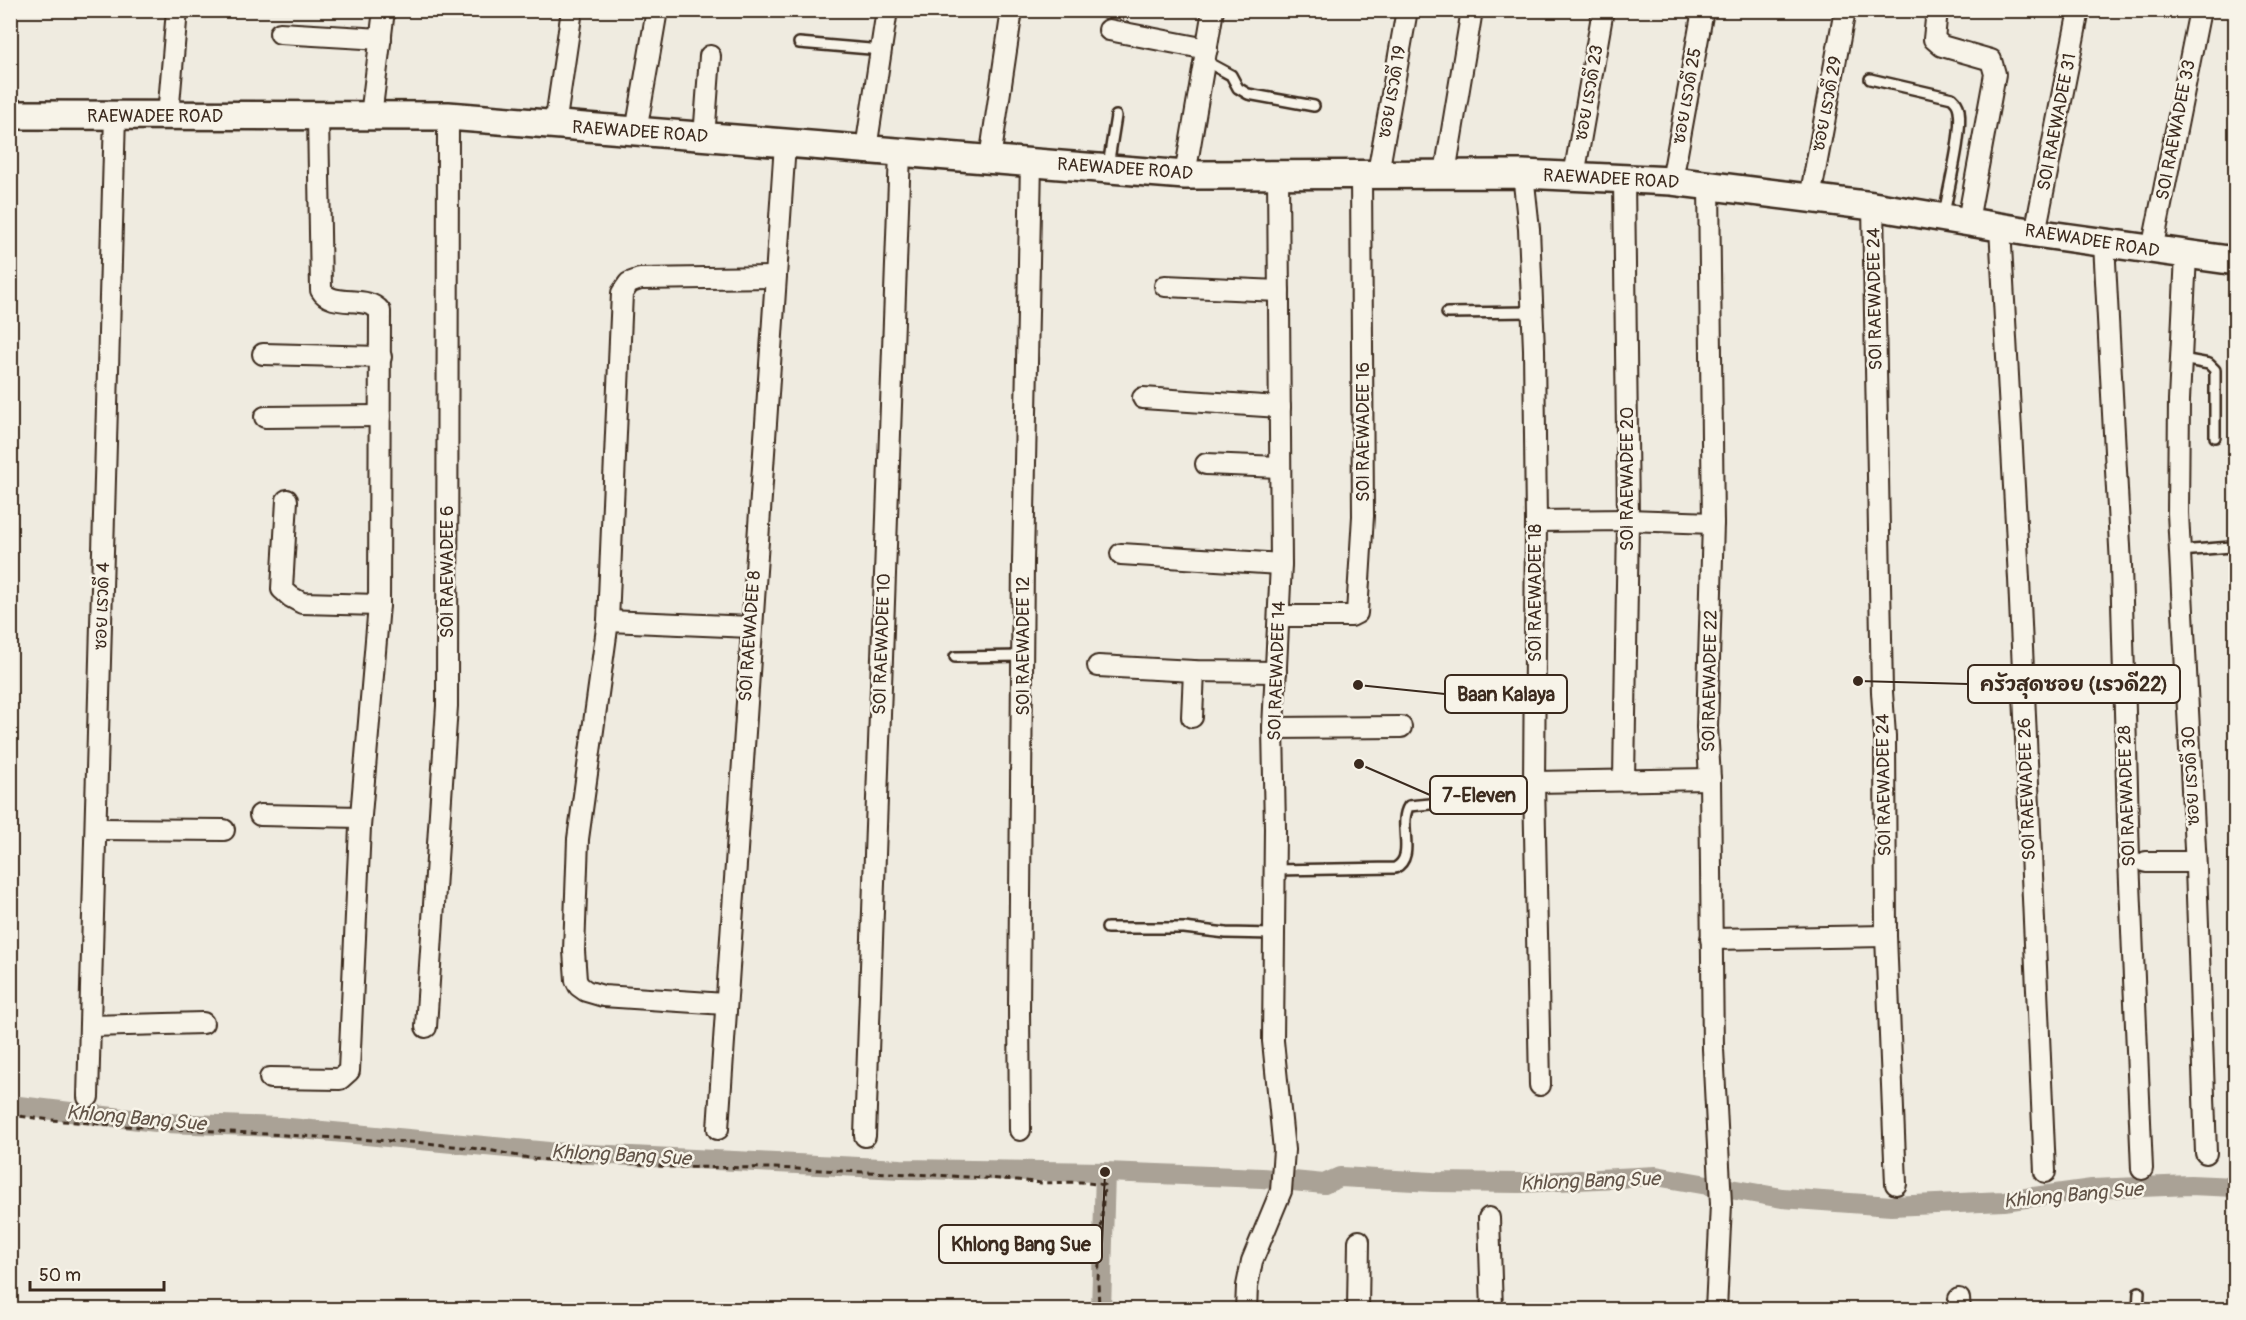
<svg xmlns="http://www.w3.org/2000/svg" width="2246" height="1320" font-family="Pangolin,'Playpen Sans Thai',sans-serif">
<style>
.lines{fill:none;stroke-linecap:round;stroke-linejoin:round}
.canal{stroke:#aaa296;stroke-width:20}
.lane-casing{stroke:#3b2a1e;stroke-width:14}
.street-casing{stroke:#3b2a1e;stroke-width:24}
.secondary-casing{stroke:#3b2a1e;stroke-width:32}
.path{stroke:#3b2a1e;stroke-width:3;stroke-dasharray:6 4.5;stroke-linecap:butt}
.lane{stroke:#f7f3e8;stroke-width:9}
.street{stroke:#f7f3e8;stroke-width:20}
.secondary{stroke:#f7f3e8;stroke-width:27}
.labels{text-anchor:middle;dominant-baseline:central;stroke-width:5;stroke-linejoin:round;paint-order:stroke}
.street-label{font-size:18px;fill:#3b2a1e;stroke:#f7f3e8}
.water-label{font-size:20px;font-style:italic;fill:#625448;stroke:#f7f3e8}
.leader{fill:none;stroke:#3b2a1e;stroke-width:2}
.callout-dot{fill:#3b2a1e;stroke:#f7f3e8;stroke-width:2}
.callout{fill:#f7f3e8;stroke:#3b2a1e;stroke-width:2}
.callout-label{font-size:20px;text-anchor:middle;font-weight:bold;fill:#3b2a1e}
</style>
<rect width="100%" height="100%" fill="#efebe0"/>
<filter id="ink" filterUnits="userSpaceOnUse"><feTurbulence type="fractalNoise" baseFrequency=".0167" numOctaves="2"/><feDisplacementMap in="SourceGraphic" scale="12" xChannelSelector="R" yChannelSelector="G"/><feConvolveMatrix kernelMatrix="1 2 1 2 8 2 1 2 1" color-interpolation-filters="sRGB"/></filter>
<g filter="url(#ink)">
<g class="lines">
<!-- canal -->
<g class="canal">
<polyline points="10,1105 165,1123 279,1127 549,1152 901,1169 1105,1172 1262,1178 1324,1184 1340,1177 1433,1182 1520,1183 1656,1176 1782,1198 1891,1206 2004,1201 2092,1189 2190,1185 2236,1187"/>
<polyline points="1101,1310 1105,1172"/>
</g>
<defs>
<g id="lane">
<polyline points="799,43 882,50"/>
<polyline points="1205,61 1231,75 1238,88 1248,94 1314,106"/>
<path d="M1870 79 1952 98C1956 102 1958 104 1959 110 1963 134 1948 189 1944 215"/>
<polyline points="1108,166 1116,116"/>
<polyline points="1447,313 1533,312"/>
<polyline points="2182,359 2209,364 2215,370 2215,437"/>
<polyline points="2180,551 2231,547"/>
<polyline points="955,657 1024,656"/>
<path d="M1274 870 1395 868C1417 857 1397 824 1409 806L1441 803"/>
<polyline points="1107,928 1184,928 1226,933 1273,934"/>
<polyline points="2138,1310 2139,1292"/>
</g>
<g id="street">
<polyline points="1937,10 1934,39 1942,46 1991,60 1995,74 1968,221"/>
<polyline points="1109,30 1207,49"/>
<polyline points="280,33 381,39"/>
<polyline points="168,116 177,10"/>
<polyline points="371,116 384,10"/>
<polyline points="555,126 572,10"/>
<polyline points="636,132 657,10"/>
<polyline points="704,138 710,56"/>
<polyline points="866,149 887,10"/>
<polyline points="990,159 1012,10"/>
<polyline points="1378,173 1407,10"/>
<polyline points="1445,173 1472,10"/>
<polyline points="1523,174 1529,229 1534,349 1536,521 1534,782 1540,1085"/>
<polyline points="1185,175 1213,10"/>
<polyline points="1574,176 1603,10"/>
<polyline points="1624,179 1628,520 1624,780"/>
<polyline points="1672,181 1703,10"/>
<polyline points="1709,185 1713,523 1707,727 1710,779 1713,1049 1721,1204 1716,1310"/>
<polyline points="1810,198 1845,10"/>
<polyline points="1873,206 1882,692 1885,736 1886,936 1896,1184"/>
<polyline points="2000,227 2019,579 2045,1172"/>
<polyline points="2035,233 2079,10"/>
<polyline points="2104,243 2121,565 2129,859 2142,1169"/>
<polyline points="2152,250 2200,10"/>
<polyline points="2186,255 2179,400 2178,513 2196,868 2206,1153"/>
<polyline points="1165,286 1279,291"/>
<polyline points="263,354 381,357"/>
<polyline points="1143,398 1280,407"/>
<polyline points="265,417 380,416"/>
<polyline points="1206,464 1280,467"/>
<polyline points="287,500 282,589 291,597 302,603 379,605"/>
<polyline points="1536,521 1628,520 1713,523"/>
<polyline points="1121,554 1281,564"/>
<polyline points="1280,616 1351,616 1357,613 1363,516 1361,173"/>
<polyline points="608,621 751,627"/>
<polyline points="1098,666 1194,671 1276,672"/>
<polyline points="1192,717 1194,671"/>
<polyline points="1273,728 1401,727"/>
<polyline points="1534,782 1710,779"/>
<polyline points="260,815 360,817"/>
<polyline points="96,829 224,830"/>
<polyline points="2146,862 2195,862"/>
<polyline points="1711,939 1886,936"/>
<polyline points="725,1004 603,996 586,991 579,986 576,980 574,951 578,839 608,621 622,293 629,283 640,279 775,277"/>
<polyline points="90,1026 203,1023"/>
<polyline points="426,1027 447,706 448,116"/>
<path d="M270 1078 340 1079 349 1071 360 827 379 605 380 311C367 294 332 309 321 290L318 116"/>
<polyline points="88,1097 115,115"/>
<polyline points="718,1129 785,144"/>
<polyline points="1020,1130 1019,1008 1023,563 1031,162"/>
<polyline points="865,1136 900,152"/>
<polyline points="1489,1218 1492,1310"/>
<polyline points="1959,1299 1960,1310"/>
<polyline points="1246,1310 1247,1286 1252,1261 1281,1191 1284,1150 1273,1041 1275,828 1273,728 1281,564 1278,174"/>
<polyline points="1358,1310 1359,1241"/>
</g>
<polyline id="secondary" points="10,115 448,116 1185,175 1523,174 1672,181 1873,206 2035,233 2236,261"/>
</defs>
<!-- lane casing -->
<use href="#lane" class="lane-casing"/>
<!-- street casing -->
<use href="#street" class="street-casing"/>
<!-- secondary casing -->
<use href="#secondary" class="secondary-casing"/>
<!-- path -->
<polyline class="path" points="10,1115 51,1120 126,1126 426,1143 488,1150 534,1159 568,1161 596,1160 669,1167 775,1168 934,1175 1017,1180 1041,1183 1081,1182 1104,1185 1098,1280 1099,1310"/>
<!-- lane -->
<use href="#lane" class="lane"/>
<!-- street -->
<use href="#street" class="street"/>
<!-- secondary -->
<use href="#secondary" class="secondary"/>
</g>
</g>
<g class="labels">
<!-- street labels -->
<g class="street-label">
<text transform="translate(1392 92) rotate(-80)">ซอย เรวดี 19</text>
<text transform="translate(1589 93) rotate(-80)">ซอย เรวดี 23</text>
<text transform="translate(1687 96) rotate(-80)">ซอย เรวดี 25</text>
<text transform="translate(1827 104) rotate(-79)">ซอย เรวดี 29</text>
<text x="155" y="116">RAEWADEE ROAD</text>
<text transform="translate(2057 122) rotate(-79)">SOI RAEWADEE 31</text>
<text transform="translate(2176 130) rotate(-79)">SOI RAEWADEE 33</text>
<text transform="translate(640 132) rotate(4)">RAEWADEE ROAD</text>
<text transform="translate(1125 169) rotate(4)">RAEWADEE ROAD</text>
<text transform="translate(1611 179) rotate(3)">RAEWADEE ROAD</text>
<text transform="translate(2092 241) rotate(9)">RAEWADEE ROAD</text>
<text transform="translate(1875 299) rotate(-91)">SOI RAEWADEE 24</text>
<text transform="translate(1363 432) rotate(-90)">SOI RAEWADEE 16</text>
<text transform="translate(1627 479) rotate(-90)">SOI RAEWADEE 20</text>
<text transform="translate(447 572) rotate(-90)">SOI RAEWADEE 6</text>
<text transform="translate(1535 593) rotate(-90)">SOI RAEWADEE 18</text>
<text transform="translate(102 606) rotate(-88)">ซอย เรวดี 4</text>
<text transform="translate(750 636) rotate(-86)">SOI RAEWADEE 8</text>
<text transform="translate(882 644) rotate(-88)">SOI RAEWADEE 10</text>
<text transform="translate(1023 646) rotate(-90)">SOI RAEWADEE 12</text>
<text transform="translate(1277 671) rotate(-88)">SOI RAEWADEE 14</text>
<text transform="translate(1710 681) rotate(-89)">SOI RAEWADEE 22</text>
<text transform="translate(2191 776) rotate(-93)">ซอย เรวดี 30</text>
<text transform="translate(1884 785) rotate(-91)">SOI RAEWADEE 24</text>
<text transform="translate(2027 789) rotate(-92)">SOI RAEWADEE 26</text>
<text transform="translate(2127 796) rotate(-92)">SOI RAEWADEE 28</text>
</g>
<!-- water labels -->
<g class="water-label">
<text transform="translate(136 1118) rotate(5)">Khlong Bang Sue</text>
<text transform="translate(621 1155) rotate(3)">Khlong Bang Sue</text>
<text transform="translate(1590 1181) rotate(-2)">Khlong Bang Sue</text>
<text transform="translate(2073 1195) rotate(-5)">Khlong Bang Sue</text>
</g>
</g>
<!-- callouts -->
<path class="leader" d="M1858 681L1968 684M1358 685L1445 694M1359 764L1430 795M1105 1172L1102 1244"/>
<g class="callout-dot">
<circle cx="1858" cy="681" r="6"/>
<circle cx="1358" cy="685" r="6"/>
<circle cx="1359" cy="764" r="6"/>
<circle cx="1105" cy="1172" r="6"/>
</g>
<g class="callout">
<rect x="1968" y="665" width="212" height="38" rx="6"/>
<rect x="1445" y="675" width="122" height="38" rx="6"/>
<rect x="1430" y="776" width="97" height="38" rx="6"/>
<rect x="939" y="1225" width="163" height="38" rx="6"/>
</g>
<g class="callout-label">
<text x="2074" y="691">ครัวสุดซอย (เรวดี22)</text>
<text x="1506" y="701">Baan Kalaya</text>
<text x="1479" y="802">7-Eleven</text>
<text x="1021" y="1251">Khlong Bang Sue</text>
</g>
<!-- margin -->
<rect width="2246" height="1320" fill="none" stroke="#f7f3e8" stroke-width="36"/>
<rect x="18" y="18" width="2210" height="1284" fill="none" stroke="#3b2a1e" stroke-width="2" filter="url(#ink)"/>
<!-- scale -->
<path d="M30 1281v9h134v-9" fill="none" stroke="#3b2a1e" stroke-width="3"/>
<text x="39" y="1281" font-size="18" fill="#3b2a1e" stroke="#f7f3e8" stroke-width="4.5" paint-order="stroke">50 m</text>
</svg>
